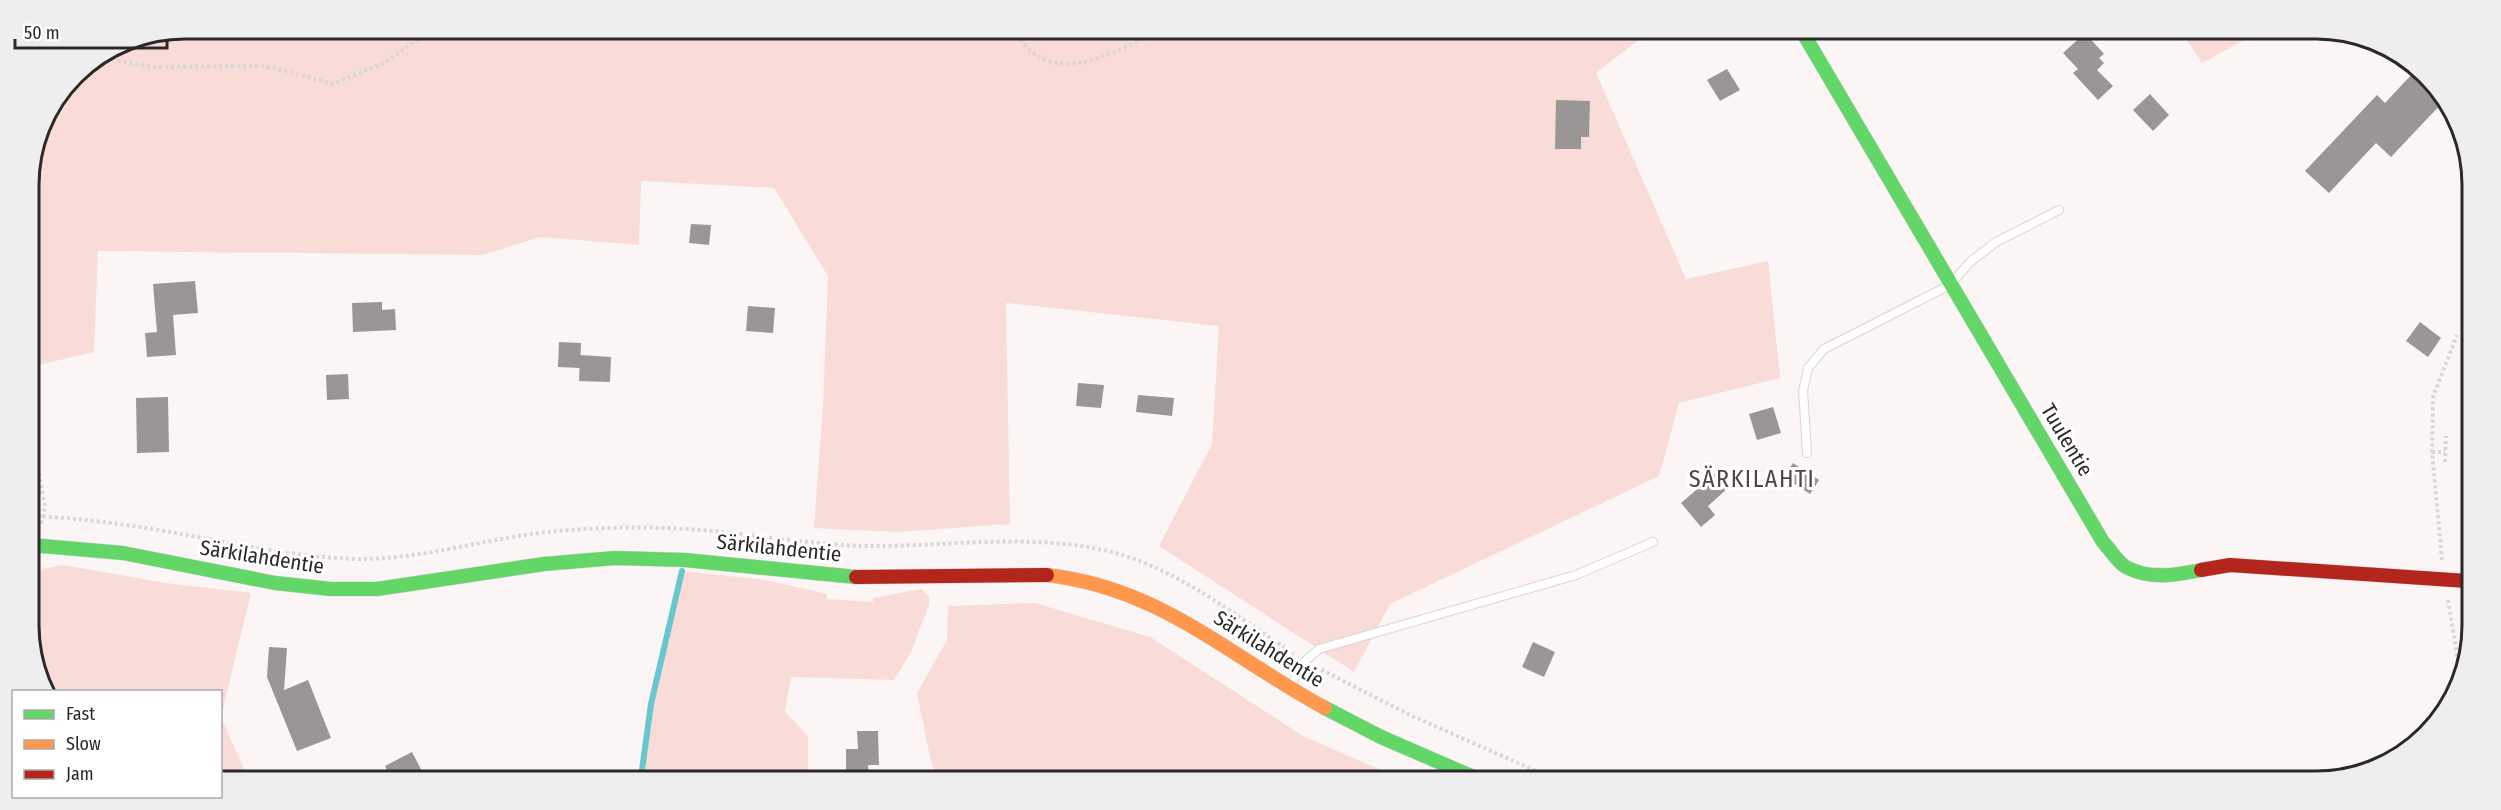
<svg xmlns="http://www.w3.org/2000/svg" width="2501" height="810" font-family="'Fira Sans Condensed',sans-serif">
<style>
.green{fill:#f9dbd8}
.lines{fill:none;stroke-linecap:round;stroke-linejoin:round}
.stream{stroke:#67c6ce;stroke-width:6}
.building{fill:#9a9695}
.lane-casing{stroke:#d8d4d3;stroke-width:10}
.fast-casing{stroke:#d8d4d3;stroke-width:15}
.slow-casing{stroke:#d8d4d3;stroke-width:15}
.jam-casing{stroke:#d8d4d3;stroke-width:15}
.path{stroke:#d8d7d7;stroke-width:4;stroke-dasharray:3 3;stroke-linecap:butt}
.lane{stroke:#fefefe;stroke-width:8}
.fast{stroke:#63d668;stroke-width:14}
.slow{stroke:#ff974d;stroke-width:14}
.jam{stroke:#b3261e;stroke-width:14}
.labels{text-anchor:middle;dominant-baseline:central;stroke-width:6;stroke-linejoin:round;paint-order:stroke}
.street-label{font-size:21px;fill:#2c2828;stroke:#fff}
.quarter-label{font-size:24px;letter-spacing:1.5px;fill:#4d4545;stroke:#fff}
.rim{fill:none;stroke:#2c2828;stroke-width:3}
</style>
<rect width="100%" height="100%" fill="#fbf6f5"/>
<!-- green -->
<g class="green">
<polygon points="185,29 1649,32 1596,73 1686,279 1768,261 1780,378 1679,403 1659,476 1390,604 1354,672 1159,546 1212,444 1219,326 1006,303 1010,524 896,532 814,528 823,405 828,276 774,188 641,181 639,245 540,237 483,255 98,251 94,352 30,367 29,175 45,116 75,74 126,40"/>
<polygon points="2183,34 2255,34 2202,63"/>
<path d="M63 565 166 583 251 593 221 717 247 776H221L220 692 50 691C44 680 33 665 31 653 28 626 31 594 42 569Z"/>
<polygon points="682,571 766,580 827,594 827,599 873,602 873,598 921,589 929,597 929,605 911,652 894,680 791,677 785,712 808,736 808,778 645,777 642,770 651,704"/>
<polygon points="1035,603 1150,637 1305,737 1402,779 938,778 931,762 917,693 947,640 948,606"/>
</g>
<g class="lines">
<!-- stream -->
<polyline class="stream" points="645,777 642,770 651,704 682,571"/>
</g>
<!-- building -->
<g class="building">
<polygon points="2085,33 2104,54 2099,58 2104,63 2097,70 2113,86 2098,100 2073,73 2078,69 2063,53"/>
<polygon points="1727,69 1740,90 1720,101 1707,80"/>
<polygon points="2413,73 2443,102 2391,157 2376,143 2329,193 2305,171 2377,95 2385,103"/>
<polygon points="2150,94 2169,115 2153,131 2133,110"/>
<polygon points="1556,100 1590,101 1589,137 1581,137 1581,149 1555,149"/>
<polygon points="691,224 711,225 709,245 689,243"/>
<polygon points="195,281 198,313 173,315 176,355 147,357 145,333 157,332 153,284"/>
<polygon points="382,302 382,310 395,309 396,330 353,332 352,303"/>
<polygon points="748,306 775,308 773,333 746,331"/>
<polygon points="2420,322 2441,338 2428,357 2406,341"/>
<polygon points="559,342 581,343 580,368 558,367"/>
<polygon points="580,355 611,357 610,382 579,381"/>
<polygon points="348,374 349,399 327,400 326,375"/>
<polygon points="1078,383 1104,385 1101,408 1076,406"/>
<polygon points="1138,395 1174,398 1172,416 1136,412"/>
<polygon points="168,397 169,452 137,453 136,398"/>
<polygon points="1773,407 1781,433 1757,440 1749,414"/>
<polygon points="1793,463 1819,480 1810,494 1784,477"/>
<polygon points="1716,473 1728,488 1708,506 1715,515 1701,527 1681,503"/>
<polygon points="1533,642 1555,652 1544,677 1522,667"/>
<polygon points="269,647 287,648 284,690 308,680 331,738 297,751 267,677"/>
<polygon points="857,731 878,731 879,765 868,765 869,774 846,774 846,749 858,749"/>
<polygon points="412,752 425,777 390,777 385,766"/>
</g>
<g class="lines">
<defs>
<g id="lane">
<polyline points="1807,453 1803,391 1808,368 1824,349 1950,285 1970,262 1996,242 2059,210"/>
<polyline points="1289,688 1305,661 1319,649 1576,575 1653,542"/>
</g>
<g id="fast">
<path d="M1803 33 2103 542C2110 549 2117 562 2126 567 2150 580 2176 575 2201 570"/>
<polyline points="31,545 123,553 275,583 331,589 377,589 544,564 615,558 685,560 856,577"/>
<polyline points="1325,708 1381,737 1478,779"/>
</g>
<path id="slow" d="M1047 575C1161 588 1229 656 1325 708"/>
<g id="jam">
<polyline points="2201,570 2230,565 2467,581"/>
<polyline points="856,577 1047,575"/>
</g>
</defs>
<!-- lane casing -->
<use href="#lane" class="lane-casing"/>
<!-- fast casing -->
<use href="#fast" class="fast-casing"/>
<!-- slow casing -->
<use href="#slow" class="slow-casing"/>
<!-- jam casing -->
<use href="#jam" class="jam-casing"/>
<!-- path -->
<g class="path">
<path d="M1012 31C1020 38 1029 52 1039 57 1077 77 1123 47 1158 31"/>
<polyline points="100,57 151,67 266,66 333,84 386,62 425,34 449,29"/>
<polyline points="29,266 29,282"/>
<polyline points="30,408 33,444 45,506 40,526"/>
<polyline points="2432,452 2445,452"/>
<polyline points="2445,462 2446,436"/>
<path d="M31 516C84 518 139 526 192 536 248 546 303 558 360 559 423 559 485 539 547 532 605 526 665 526 723 532 771 537 818 545 866 546 949 547 1037 531 1119 554 1183 573 1238 617 1294 654"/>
<polyline points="2442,560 2432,452 2433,397 2457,335"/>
<polyline points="31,577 35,566"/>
<polyline points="2448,600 2461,678"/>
<polyline points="1316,667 1410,715 1554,779"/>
</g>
<!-- lane -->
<use href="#lane" class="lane"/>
<!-- fast -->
<use href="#fast" class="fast"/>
<!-- slow -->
<use href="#slow" class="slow"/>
<!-- jam -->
<use href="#jam" class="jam"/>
</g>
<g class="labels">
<!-- street labels -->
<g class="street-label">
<text transform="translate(2067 440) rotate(59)">Tuulentie</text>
<text transform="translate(779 548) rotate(6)">Särkilahdentie</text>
<text transform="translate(262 557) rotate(9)">Särkilahdentie</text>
<text transform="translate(1269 649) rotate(32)">Särkilahdentie</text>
</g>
<!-- quarter labels -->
<g class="quarter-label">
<text x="1752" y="479">SÄRKILAHTI</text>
</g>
</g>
<!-- crop -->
<path d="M0 0H2501V810H0ZM185 39H2316A146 146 0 0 1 2462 185V625A146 146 0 0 1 2316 771H185A146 146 0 0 1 39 625V185A146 146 0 0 1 185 39Z" fill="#eee" fill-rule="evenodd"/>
<path class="rim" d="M185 39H2316A146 146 0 0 1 2462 185V625A146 146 0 0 1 2316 771H185A146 146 0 0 1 39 625V185A146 146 0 0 1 185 39Z"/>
<!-- legend -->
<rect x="12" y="690" width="210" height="108" fill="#ffffff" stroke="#aba9a9" stroke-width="1.5"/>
<rect x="24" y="710" width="30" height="9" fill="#63d668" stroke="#aba9a9" stroke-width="1.5"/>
<text x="66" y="720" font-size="18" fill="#2c2828">Fast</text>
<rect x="24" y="740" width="30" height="9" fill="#ff974d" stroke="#aba9a9" stroke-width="1.5"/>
<text x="66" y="750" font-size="18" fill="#2c2828">Slow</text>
<rect x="24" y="770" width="30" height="9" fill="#b3261e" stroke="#aba9a9" stroke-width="1.5"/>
<text x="66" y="780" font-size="18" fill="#2c2828">Jam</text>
<!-- scale -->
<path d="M15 39v9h152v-9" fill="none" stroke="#2c2828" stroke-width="3"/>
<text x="24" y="39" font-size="18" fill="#2c2828" stroke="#ffffff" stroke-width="4.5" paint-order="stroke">50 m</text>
</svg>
